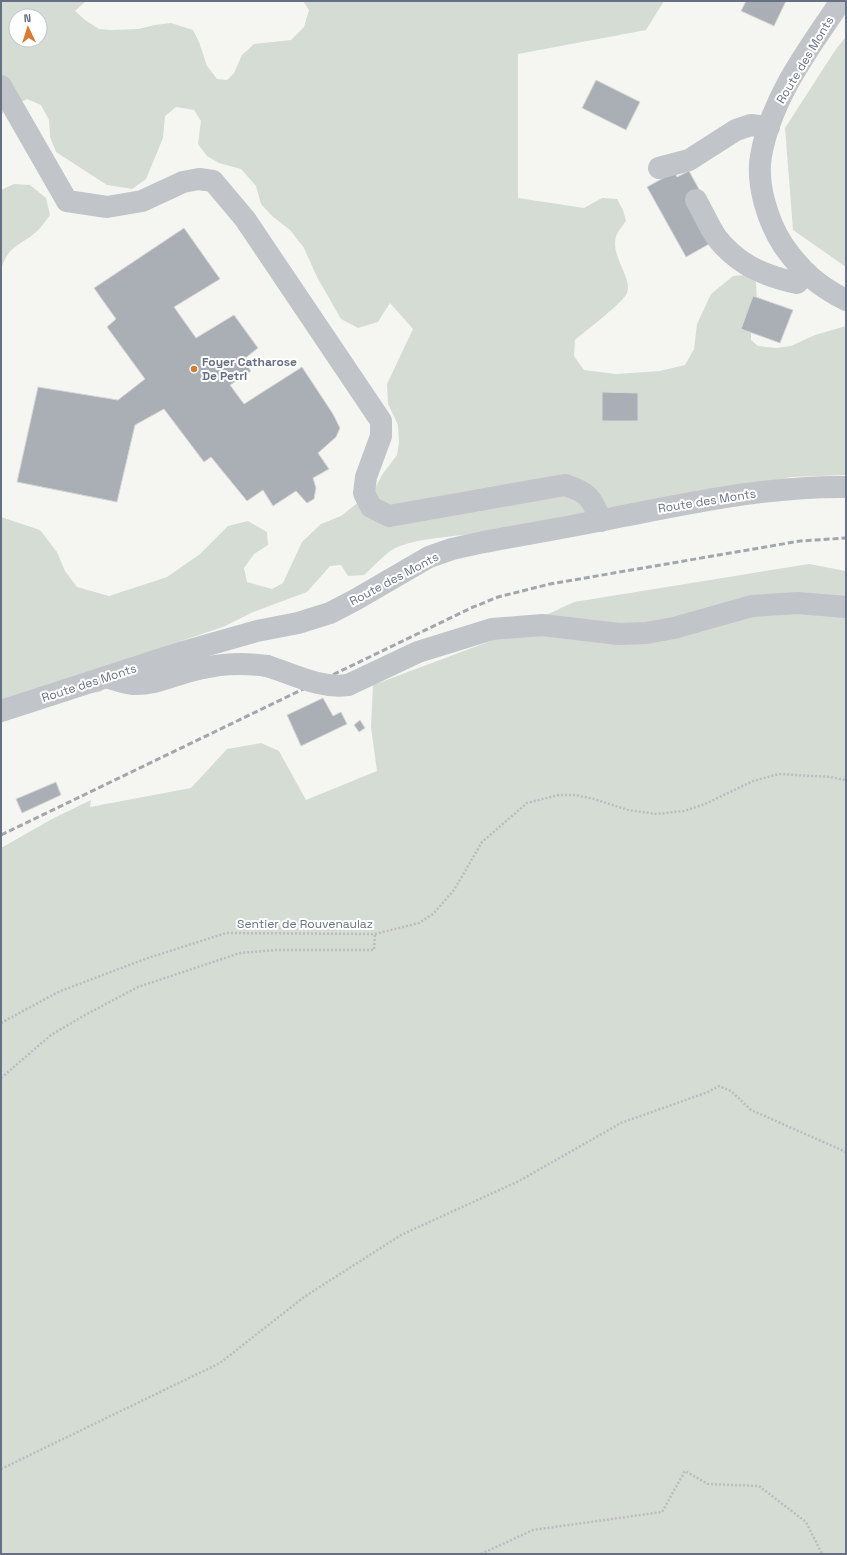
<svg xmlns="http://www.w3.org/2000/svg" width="847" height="1555" font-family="'Space Grotesk',sans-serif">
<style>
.green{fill:#d5dcd4;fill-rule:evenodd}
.building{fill:#aaafb6;stroke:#d7d7d5}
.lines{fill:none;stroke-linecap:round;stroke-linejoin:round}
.path{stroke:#bbbcbf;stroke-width:2.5;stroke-dasharray:2 2;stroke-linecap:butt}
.minor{stroke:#c1c4c8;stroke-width:22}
.rail{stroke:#a3a6ad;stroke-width:3;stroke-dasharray:6 3;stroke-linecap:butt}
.minor-bridge{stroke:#c1c4c8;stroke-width:22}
.poi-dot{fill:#d77c31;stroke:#fff;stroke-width:1.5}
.labels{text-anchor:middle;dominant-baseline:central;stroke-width:4;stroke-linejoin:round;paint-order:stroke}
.street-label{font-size:12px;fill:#677082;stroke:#fff}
.poi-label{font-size:12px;font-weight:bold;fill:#677082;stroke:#fff;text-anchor:start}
</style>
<rect width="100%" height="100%" fill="#f5f6f2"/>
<!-- green -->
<g class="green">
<path d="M1 1H86L75 11 85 20 99 29 111 30 138 29 155 25 171 23 193 30 199 42 207 66 217 79 227 80 234 73 242 55 254 44 291 40 304 27 309 10 303 1H664L646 30 518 54V198L584 208 602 198 617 199 623 210 626 221C623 225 619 230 617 234 608 254 633 277 627 293 623 303 585 331 575 340L574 356 584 370 616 374 660 371 685 365 694 349 697 324 711 294 733 276 745 275 756 282 757 302 751 314V340L758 346 776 348 791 346 815 335 846 326V475L791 477 727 490 476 534C454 536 405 539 389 552 380 559 372 568 364 575L348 576 341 565 330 566 307 592 253 612 223 627 169 645 100 692 1 703V517L40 530 57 552 65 571 77 587 109 596 167 577 200 554 228 526 248 521 267 532 268 545 254 554 244 568 247 582 272 589 283 583 302 542 321 524 341 516 374 490 382 475 397 455 399 443 398 425 388 404 387 384 413 329 390 303 378 322 358 328 341 319 317 277 304 248 290 230 273 217 261 204 256 186 241 169 219 163 207 156 198 144 201 121 194 110 176 107 165 116 163 138 146 179 132 189 107 185 56 152 50 137 49 120 41 105 27 99 4 111 1 116ZM16 16H40V40H16Z"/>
<polygon points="846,37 846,267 793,230 785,128 836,49"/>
<path d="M14 184 30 185 46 198 50 215C45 221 41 228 35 233 18 247 9 245 1 269V190Z"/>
<polygon points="809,564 846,571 846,1554 1,1554 1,848 52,819 91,800 90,807 191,788 227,749 261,743 279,751 306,800 377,771 371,727 373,685 488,642 574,602"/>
</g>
<!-- building -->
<g class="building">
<polygon points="746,1 786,1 774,26 741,11"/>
<polygon points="596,80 640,102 626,130 582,108"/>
<polygon points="689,171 700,191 711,243 686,257 647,187 674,172 677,177"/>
<polygon points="184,228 220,279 174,307 196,338 234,315 258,348 243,360 251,371 230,385 244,404 302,367 333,414 340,428 336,437 318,453 329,469 313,478 316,488 314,499 307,503 296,491 273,506 263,490 247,501 211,457 204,462 164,409 135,425 117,502 17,482 38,387 118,400 145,379 107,327 116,319 94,288"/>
<polygon points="753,296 793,310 780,343 741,329"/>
<polygon points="602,392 638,393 638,421 602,421"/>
<polygon points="323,698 333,716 341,712 347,724 301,746 287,715"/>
<polygon points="360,720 365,728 359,732 354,725"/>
<polygon points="56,782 61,795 22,813 16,799"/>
</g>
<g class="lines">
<!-- path -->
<g class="path">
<polyline points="1,1023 58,992 145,959 226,933 375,934 419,923 433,914 454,890 482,842 527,803 559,795 575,795 594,799 628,810 657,814 684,811 705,804 753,781 779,774 830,777 846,780"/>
<polyline points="1,1078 51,1035 85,1015 138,987 240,953 276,950 374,950 375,934"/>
<polyline points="1,1469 220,1363 304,1297 401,1235 519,1181 621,1123 708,1092 719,1086 731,1091 751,1110 846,1152"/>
<polyline points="481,1554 533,1530 662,1512 685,1471 708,1484 759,1486 806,1522 822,1554"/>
</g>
<!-- minor -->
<g class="minor">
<path d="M841 1C809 48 771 98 761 156 756 184 768 222 783 245 801 271 818 286 846 300"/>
<path d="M1 86 67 201 107 207 142 201 183 182 199 179 213 181 245 219 381 421V436L366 477 364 493 371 507 389 516 565 485C590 493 591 498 601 521"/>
<polyline points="659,168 689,160 736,130 751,125 769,127"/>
<path d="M696 200C703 212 709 227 717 238 738 265 765 276 797 283L806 274"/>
<path d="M109 678C116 680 125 683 133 684 153 685 171 676 190 671 218 664 239 662 267 666"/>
<polyline points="348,685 418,652 492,629 542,625 619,634 646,633 674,628 752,606 798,603 846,607"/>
<path d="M1 711 183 652 257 631 298 623 330 613 355 600 429 557 452 549 479 543C527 534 575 526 623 516 696 502 771 486 846 487"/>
</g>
<!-- rail -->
<polyline class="rail" points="1,835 471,608 498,597 550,584 800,541 846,538"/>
<!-- minor-bridge -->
<path class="minor-bridge" d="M267 666C293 674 320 689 348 685"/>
</g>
<!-- markers -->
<circle class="poi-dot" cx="194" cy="369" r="4"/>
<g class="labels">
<!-- street labels -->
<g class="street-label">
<text transform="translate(805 60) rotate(-59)">Route des Monts</text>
<text transform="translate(707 501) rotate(-9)">Route des Monts</text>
<text transform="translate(394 579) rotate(-28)">Route des Monts</text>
<text transform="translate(89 683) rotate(-18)">Route des Monts</text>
<text x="305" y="924">Sentier de Rouvenaulaz</text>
</g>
<!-- poi labels -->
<g class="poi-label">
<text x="202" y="362">Foyer Catharose<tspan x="202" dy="14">De Petri</tspan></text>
</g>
</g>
<!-- border -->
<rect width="847" height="1555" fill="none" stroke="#677082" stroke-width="4"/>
<!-- north arrow -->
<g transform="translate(28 28) rotate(356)"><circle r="19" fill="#ffffff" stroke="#c2c6cd"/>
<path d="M0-3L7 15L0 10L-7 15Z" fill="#d77c31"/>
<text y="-6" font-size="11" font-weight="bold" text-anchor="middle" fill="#677082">N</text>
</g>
</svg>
